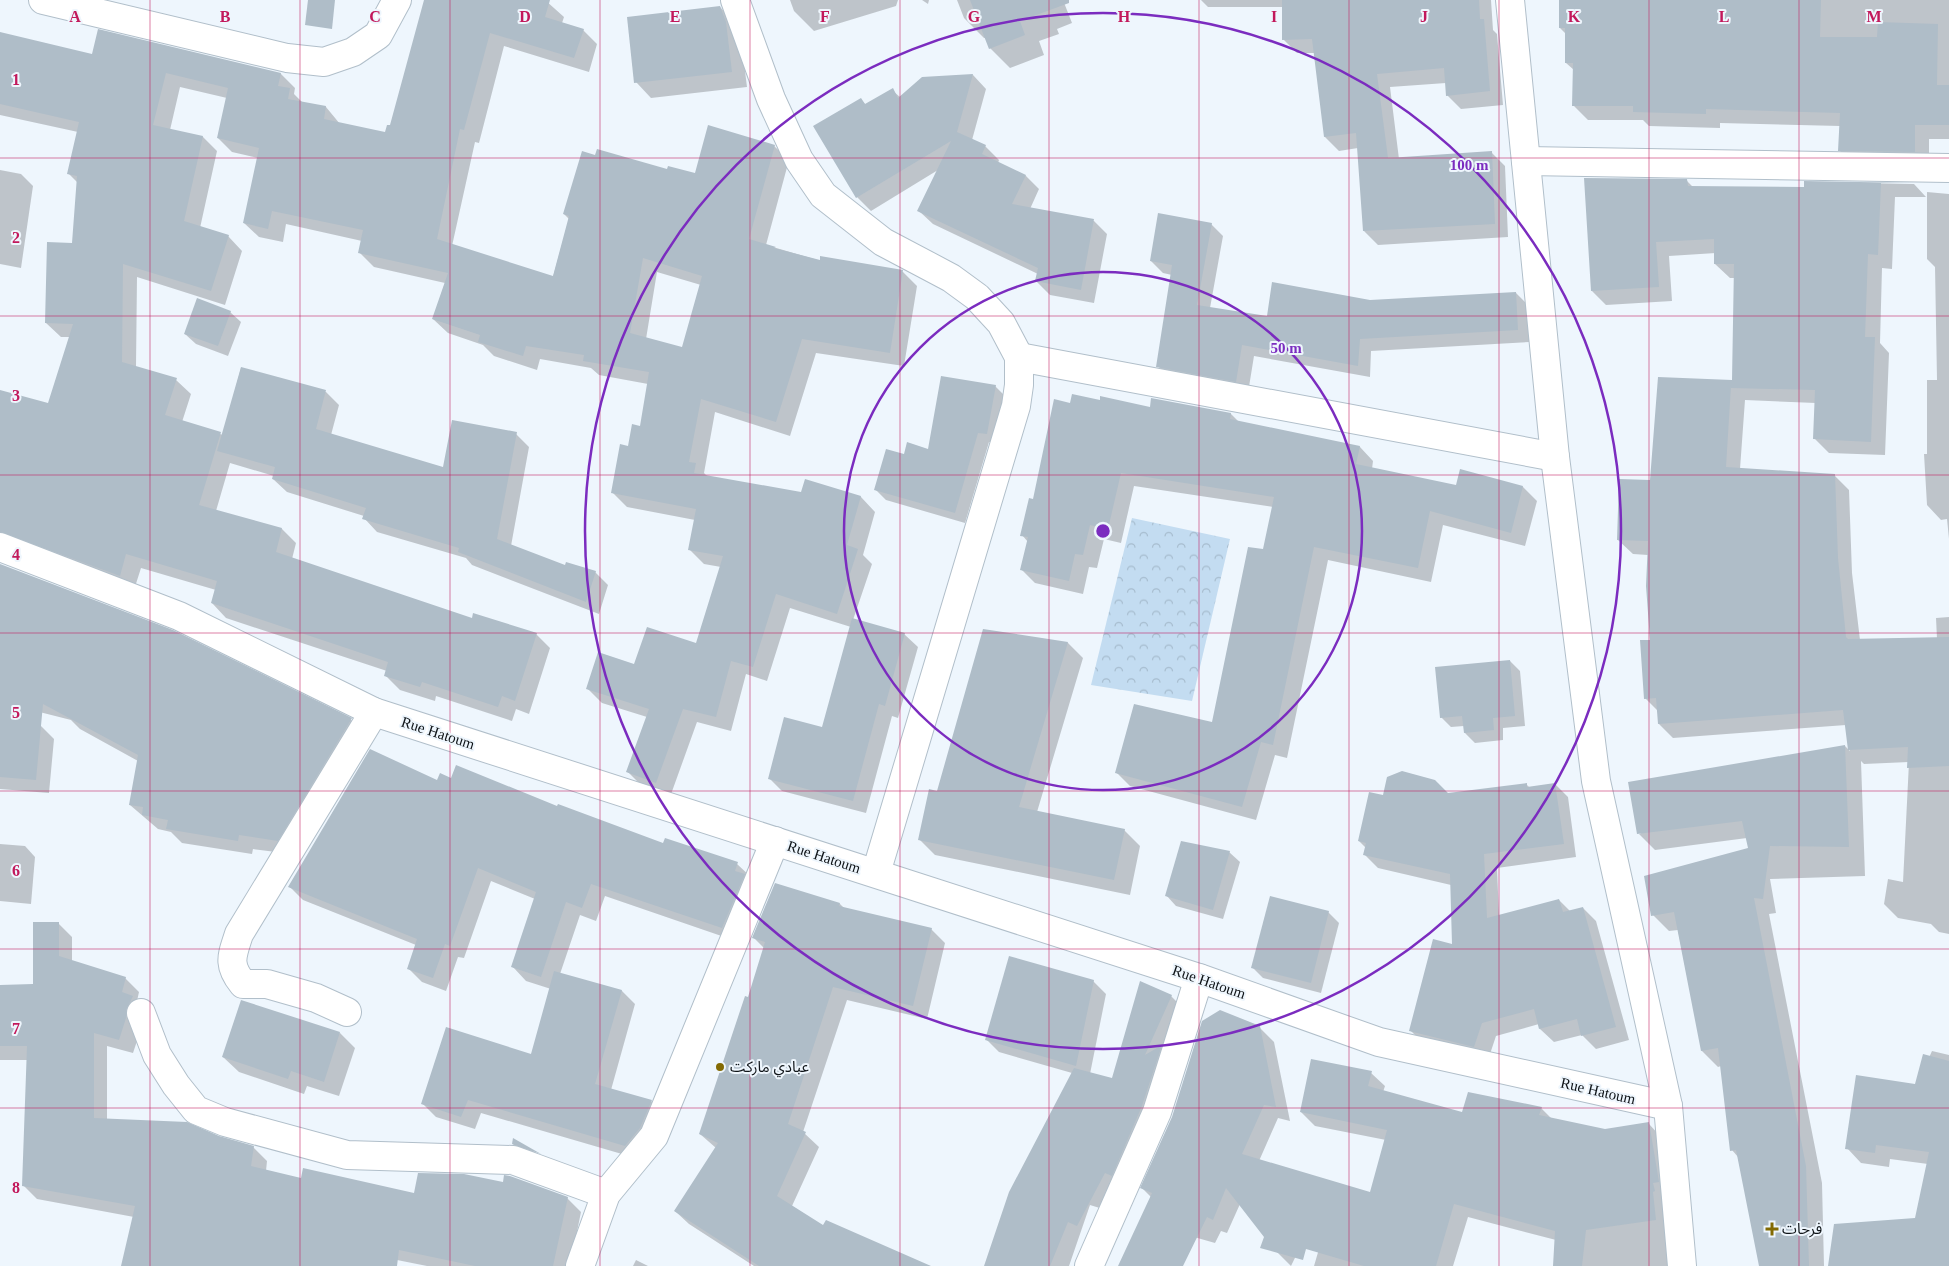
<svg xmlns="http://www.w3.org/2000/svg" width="1949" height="1266" font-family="'Times New Roman','Noto Sans Arabic',serif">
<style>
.park{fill:url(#park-crowns)}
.shadow{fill:#0003;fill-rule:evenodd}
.building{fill:#afbdc8;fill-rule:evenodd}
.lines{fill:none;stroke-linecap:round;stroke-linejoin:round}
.minor-casing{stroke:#b1bfca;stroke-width:30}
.tertiary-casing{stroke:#b1bfca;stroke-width:30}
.minor{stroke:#fff;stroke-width:28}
.tertiary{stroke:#fff;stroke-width:28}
.grid{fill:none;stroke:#c2185b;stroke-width:1;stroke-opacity:0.55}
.ring{fill:none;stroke:#7b2cbf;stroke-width:2.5}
.poi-dot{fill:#836a03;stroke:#eef6fd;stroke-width:2}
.labels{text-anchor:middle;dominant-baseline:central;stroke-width:4;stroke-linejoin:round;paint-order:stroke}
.street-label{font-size:15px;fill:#0e1317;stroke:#eef6fd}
.poi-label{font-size:15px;fill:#0e1317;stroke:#eef6fd;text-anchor:start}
.grid-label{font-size:16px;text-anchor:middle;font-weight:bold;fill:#c2185b;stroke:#eef6fd;stroke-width:4;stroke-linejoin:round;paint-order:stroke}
.centre{fill:#7b2cbf;stroke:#eef6fd;stroke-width:2.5}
.ring-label{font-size:15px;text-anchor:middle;font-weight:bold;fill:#7b2cbf;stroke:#eef6fd;stroke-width:4;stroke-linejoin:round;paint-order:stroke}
</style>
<defs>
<pattern id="park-crowns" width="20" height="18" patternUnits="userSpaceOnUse" patternTransform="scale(1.25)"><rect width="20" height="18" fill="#c3dcf1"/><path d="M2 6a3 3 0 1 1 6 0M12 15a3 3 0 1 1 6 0" fill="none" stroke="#a6bcce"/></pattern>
</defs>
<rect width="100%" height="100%" fill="#eef6fd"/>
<!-- park -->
<polygon class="park" points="1132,518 1230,539 1192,701 1091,685"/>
<!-- shadow -->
<g class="shadow">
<path d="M425 0H545L564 17 562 23 583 30 597 44 589 72 504 46 479 143 475 142 452 246 553 277 569 219 564 214 668 171 696 174 774 146 789 160 766 245 821 261 903 272 917 286 904 366 816 353 790 436 715 412 704 473 708 477 802 493 806 481 861 497 875 512 863 555 872 564 853 620 904 634 918 647 898 718 892 716 866 813 782 791 769 778 823 728 851 627 790 608 767 681 746 674 731 731 697 722 670 797 642 786 628 772 647 717 602 703 588 689 635 665 697 644 721 567 704 564 690 550 695 520 627 507 612 492 629 447 641 427 648 384 599 375 591 368 540 359 537 370 494 356 483 345 448 333 433 319 445 283 374 267 360 253 362 241 286 224 283 242 259 237 244 223 258 158 232 152 218 138 227 98 180 87 170 130 203 137 217 151 200 228 228 236 242 251 225 305 137 277 136 367 176 380 191 394 182 422 223 435 241 368 326 392 339 405 331 435 444 469 516 434 529 447 511 546 566 567 595 572 608 585 599 614 472 565 466 558 377 532 364 518V516L287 492 273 479 274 476 230 463 216 511 282 529 296 543 292 559 472 619 536 634 550 648 529 714 516 709 512 721 436 696 435 701 400 690 385 675 387 671 226 618 212 603 216 590 141 568 134 590 0 555V391L49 405 70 337H61L46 323 73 244 78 183 69 174 78 132 0 115V34L93 55 281 74 295 88 294 94 303 103 326 107 340 124 386 134 391 127ZM657 272 701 285 683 348 646 339Z"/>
<polygon points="790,0 898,0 896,6 814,31 794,11"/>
<polygon points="922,0 929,0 928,4"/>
<polygon points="957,0 1063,0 1072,23 1057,29 1059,34 1039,41 1044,55 1010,68 990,48 986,38 984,38 964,18"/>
<polygon points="1201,0 1491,0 1493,30 1497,34 1503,105 1461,109 1447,95 1446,83 1390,87 1399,159 1491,152 1505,166 1508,237 1378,245 1364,231 1358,148 1339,151 1325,137 1315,53 1297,53 1283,39 1283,7 1208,7"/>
<polygon points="1560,0 1949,0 1949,139 1929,139 1929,166 1854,165 1839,150 1840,126 1720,123 1720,128 1649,126 1643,120 1588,120 1574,106 1574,70 1566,63 1566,34 1560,28"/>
<polygon points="720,7 735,23 741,38 747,87 651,98 636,82"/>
<polygon points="973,75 986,89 972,140 985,146 999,160 998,163 1026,176 1039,189 1030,209 1094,221 1107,234 1094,303 1050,295 1036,281 1038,274 933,224 919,211 938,170 871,211 857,197 815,127 861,100 866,105 892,90 901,98"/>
<polygon points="0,170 21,174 33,186 21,268 0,264"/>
<polygon points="1687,181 1694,188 1805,189 1805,182 1914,184 1926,197 1895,197 1892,269 1882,268 1880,343 1889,353 1885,455 1829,453 1815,439 1816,403 1745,400 1740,469 1834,475 1849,490 1852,573 1860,640 1937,639 1936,618 1949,617 1949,934 1939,932 1931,924 1898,918 1884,904 1888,879 1903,882 1909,762 1864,764 1861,761 1865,876 1770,879 1776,913 1769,914 1822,1183 1824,1266 1761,1266 1738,1157 1732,1150 1721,1066 1718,1067 1702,1051 1678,930 1669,931 1653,915 1749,849 1747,838 1655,850 1639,834 1845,746 1850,751 1846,725 1673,738 1659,724 1658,711 1645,698 1651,641 1648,555 1633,554 1618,540 1651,481 1733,381 1735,278 1730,278 1715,264 1716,253 1669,256 1672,301 1606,305 1592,291"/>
<polygon points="1927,192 1949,194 1949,539 1947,519 1941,520 1927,505 1924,454 1927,454 1927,380 1937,380 1935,267 1927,259"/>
<polygon points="1211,224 1223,236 1210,308 1268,318 1370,301 1516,293 1528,305 1530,342 1371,351 1370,377 1254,356 1248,393 1170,378 1158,366 1172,275 1163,273 1151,261"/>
<polygon points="230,312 241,322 228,356 196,344 185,334"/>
<polygon points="995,386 1005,396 997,444 989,442 965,523 886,500 875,489 904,456 929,450"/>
<polygon points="1101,402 1151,408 1231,414 1239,422 1360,447 1373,461 1372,469 1457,487 1461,471 1523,487 1537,501 1525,546 1443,525 1431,582 1328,560 1287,758 1275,755 1256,820 1130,786 1116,772 1213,723 1264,551 1273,507 1134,486 1121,543 1104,539 1097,568 1089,567 1083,594 1035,583 1021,569 1028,542 1022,535 1034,501 1071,405"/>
<polygon points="0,565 351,720 365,734 292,854 253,849 252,854 182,843 171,832 158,829 130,805 138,761 80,729 71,720 0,702"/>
<polygon points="984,630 1068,643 1083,658 1037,812 1124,830 1140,846 1130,895 935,855 920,840 938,792"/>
<polygon points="1510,661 1520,671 1525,726 1503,728 1503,740 1475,743 1465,733 1464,726 1451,727 1441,717"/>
<polygon points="0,723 41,726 54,739 49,793 0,789"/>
<polygon points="452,780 558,808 664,844 737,864 751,877 736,941 605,896 596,921 580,915 560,974 622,991 635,1004 611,1090 651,1101 665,1115 639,1159 481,1113 475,1129 436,1117 422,1103 531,1056 551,989 526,981 513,967 535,899 491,881 464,958 458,957 446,991 422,982 408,968 416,945 303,900 290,887 438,782"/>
<polygon points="1526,784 1530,788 1555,784 1568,797 1576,857 1497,868 1499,916 1559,900 1571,912 1583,908 1596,921 1629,1040 1596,1049 1582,1035 1554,1042 1540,1029 1539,1024 1496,1036 1488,1060 1424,1044 1410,1030 1453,945 1451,885 1378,868 1365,855 1366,848 1359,841 1384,796 1448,795"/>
<polygon points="0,844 25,846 35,857 31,904 0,901"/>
<polygon points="1229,852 1240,862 1223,919 1176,906 1166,895"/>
<polygon points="775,885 840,904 844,908 931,929 945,943 927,1019 847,1000 803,1132 819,1147 792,1206 824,1227 928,1266 754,1266 689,1224 675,1211 716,1148 700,1134 749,998 764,948 754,938"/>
<polygon points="1328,912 1339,923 1321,993 1263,978 1253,968"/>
<polygon points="58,923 72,937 72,962 125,978 139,992 137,1001 140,1032 133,1053 107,1046 107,1119 219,1138 253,1147 267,1161 266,1171 302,1179 415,1194 567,1198 581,1212 570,1266 427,1266 397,1260 395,1266 122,1266 134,1217 37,1199 23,1185 28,1060 0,1060 0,986 34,986"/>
<polygon points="1093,981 1106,994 1090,1074 1113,1079 1171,996 1185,1010 1106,1210 1090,1205 1069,1266 985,1266 1072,1073 999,1052 986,1039"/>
<polygon points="1259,1027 1274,1042 1290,1121 1278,1118 1259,1161 1311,1225 1291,1266 1277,1252 1240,1204 1227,1233 1221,1231 1215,1243 1159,1227 1152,1198 1142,1188"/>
<polygon points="340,1033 355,1048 339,1096 307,1086 304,1094 239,1072 223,1057"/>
<polygon points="1932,1051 1949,1055 1949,1266 1843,1266 1916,1219 1928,1164 1890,1159 1889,1167 1861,1163 1847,1148 1916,1086"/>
<polygon points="1371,1073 1385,1086 1383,1092 1463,1114 1541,1108 1552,1119 1605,1130 1649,1124 1662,1138 1674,1266 1555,1266 1556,1240 1468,1217 1453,1266 1314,1266 1338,1184 1371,1194 1386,1140 1315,1126 1301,1112"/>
<polygon points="514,1140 540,1155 553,1167 528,1159 513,1144"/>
<polygon points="636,1260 648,1266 633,1266"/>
</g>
<!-- building -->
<g class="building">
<polygon points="308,0 335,0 332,29 305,25"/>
<path d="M424 0H550L545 17 584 29 574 58 490 33 464 130 460 129 437 239 553 276 569 216 563 214 582 151 595 155 597 149 667 169 668 166 695 173 708 125 775 145 749 239 776 247 774 248 820 260V256L903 270 890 353 802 339 776 422 701 399 689 462 696 463 694 473 801 492 805 479 861 496 847 545 858 549 837 614 776 594 753 667 731 661 716 717 683 709 656 783 626 772 649 709 586 689 598 652 634 664 647 627 696 643 723 556 688 550 696 509 611 493 620 444 628 446 632 424 640 426 649 372 583 361 584 355 526 346 523 356 478 342 480 335 432 319 448 273 358 253 363 230 272 211 268 229 243 223 259 148 217 138 228 88 166 73 153 125 203 136 184 221 229 235 211 291 123 264 122 362 177 378 165 415 221 432 199 505 282 528 276 552 472 618 473 613 537 633 515 701 502 696 498 707 422 682 420 687 384 676 388 662 211 603 217 581 126 554 120 576 0 532V390L48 403 73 324 45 323 47 242 72 243 77 176 67 174 79 122 0 104V32L92 54 98 29 281 73 278 86 290 88 288 99 326 106 324 119 385 132 387 125H390ZM643 258 702 276 682 347 630 333Z"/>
<polygon points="970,0 1069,0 1069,3 1020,21 1025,35 989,49"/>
<polygon points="1282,0 1479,0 1480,19 1484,19 1490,91 1446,96 1444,68 1377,74 1388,158 1492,151 1495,224 1363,231 1356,133 1324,137 1312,39 1282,40"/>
<polygon points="1559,0 1821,0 1820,37 1877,37 1878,22 1938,24 1937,85 1949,85 1949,125 1915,125 1915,152 1838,151 1840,113 1706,109 1706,114 1633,112 1633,106 1572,106 1573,63 1565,63 1565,28 1559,28"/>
<polygon points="720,6 726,22 732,72 634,83 627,17"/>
<polygon points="973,74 957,132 986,145 982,154 1026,175 1012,204 1094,219 1081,290 1035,281 1038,268 917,211 951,141 856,198 813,126 861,98 865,104 893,88 898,98 922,77"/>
<polygon points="1584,178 1687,179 1688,186 1804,187 1804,181 1914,183 1881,183 1878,255 1868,254 1865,337 1875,337 1871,442 1813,439 1815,390 1731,388 1731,386 1726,467 1835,474 1838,558 1846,637 1848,639 1949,637 1949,766 1907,768 1908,747 1848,750 1843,710 1658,724 1656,698 1644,699 1640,640 1650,640 1646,586 1648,541 1617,540 1619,479 1650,480 1658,377 1732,380 1734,264 1714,264 1714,239 1656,242 1659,287 1591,291"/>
<polygon points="1158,213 1212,223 1197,305 1267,316 1272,282 1370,300 1516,292 1518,330 1360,339 1358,366 1242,345 1236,382 1156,367 1172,265 1150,261"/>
<polygon points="197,298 231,311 218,346 184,334"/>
<polygon points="241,367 326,390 316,429 443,467 452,420 517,432 497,539 565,565 566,562 596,571 586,602 458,552 459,548 362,519 366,508 272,479 275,467 217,451"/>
<polygon points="941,376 996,385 987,434 978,433 955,513 874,490 886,449 904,454 907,442 928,449"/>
<polygon points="1072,394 1100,400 1100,396 1150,407 1151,398 1231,413 1230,419 1360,446 1356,464 1456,485 1460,469 1523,486 1511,533 1430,511 1418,568 1314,547 1273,745 1261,742 1242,807 1115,773 1134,704 1212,722 1248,547 1263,549 1274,497 1121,473 1108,529 1090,525 1083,555 1075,554 1069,581 1020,570 1028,537 1020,536 1029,498 1033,499 1054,399 1070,403"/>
<polygon points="0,564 173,630 352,718 278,841 239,835 238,841 166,829 168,820 142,815 143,807 129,805 138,755 43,704 36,780 0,777"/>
<polygon points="852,618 905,633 885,706 879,704 853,801 768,779 784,717 822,727"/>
<polygon points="983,629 1068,642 1019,807 1125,829 1114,880 918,840 929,789 937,791"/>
<polygon points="1510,660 1515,716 1493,718 1494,730 1464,733 1462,716 1440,718 1435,667"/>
<polygon points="1845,745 1849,847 1770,846 1763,899 1754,898 1806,1166 1809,1266 1759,1266 1736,1150 1730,1151 1718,1048 1701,1051 1674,912 1651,916 1644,876 1748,848 1742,821 1637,834 1628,782"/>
<polygon points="370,749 437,780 440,773 451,778 456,765 557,806 558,804 663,843 665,838 738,862 735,871 745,874 722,928 591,884 582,908 566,902 541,977 511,967 536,892 478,868 450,946 445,944 433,978 407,969 417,939 288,887"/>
<polygon points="1402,771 1435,780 1448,793 1527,783 1527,787 1555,783 1564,844 1484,854 1487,918 1559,899 1563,912 1583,907 1616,1027 1581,1036 1577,1019 1539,1029 1534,1009 1482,1023 1474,1047 1409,1031 1433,939 1452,944 1450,874 1363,855 1366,843 1358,841 1369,792 1383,795 1387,777"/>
<polygon points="1181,841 1230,851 1213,910 1165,896"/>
<polygon points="775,883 840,903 839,906 932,928 913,1006 833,987 788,1124 806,1132 777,1196 823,1225 826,1220 931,1266 759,1266 674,1211 718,1143 699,1134 745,996 748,997 765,942 752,938"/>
<polygon points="1270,896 1329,911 1311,983 1251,968"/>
<polygon points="33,922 59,922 59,956 126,977 122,992 133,996 126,1010 126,1018 119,1040 94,1033 94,1118 187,1122 219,1136 254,1146 251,1166 301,1178 303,1168 414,1193 418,1173 464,1174 503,1182 504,1175 510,1176 568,1197 553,1266 475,1266 399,1250 397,1266 121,1266 135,1206 22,1186 27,1046 0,1046 0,985 33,984"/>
<polygon points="1009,956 1094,980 1076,1066 985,1040"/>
<polygon points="554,971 622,990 595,1084 652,1100 640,1128 625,1146 468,1100 461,1117 421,1104 446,1027 531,1054"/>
<polygon points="1140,981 1172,995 1145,1055 1162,1045 1142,1106 1112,1176 1105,1173 1077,1226 1068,1222 1050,1266 984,1266 1009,1192 1074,1068 1112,1078"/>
<polygon points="241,1000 340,1032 324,1082 291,1071 288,1079 222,1057"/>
<polygon points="1220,1010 1260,1026 1276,1107 1264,1105 1242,1154 1370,1192 1387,1130 1300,1112 1311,1059 1372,1071 1368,1086 1462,1112 1468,1092 1542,1107 1539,1115 1605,1129 1649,1122 1659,1182 1653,1183 1655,1191 1653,1192 1656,1220 1586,1230 1582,1266 1553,1266 1555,1231 1454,1204 1436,1266 1364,1266 1306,1249 1303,1260 1260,1248 1264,1237 1226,1188 1213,1220 1207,1217 1183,1266 1118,1266 1152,1193 1140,1188 1172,1117 1202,1021"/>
<polygon points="1923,1054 1949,1061 1949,1266 1828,1266 1834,1224 1915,1218 1929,1152 1876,1145 1875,1153 1845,1149 1856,1075 1915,1084"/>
<polygon points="513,1138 541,1154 512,1144"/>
</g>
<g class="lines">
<defs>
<g id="minor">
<polyline points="43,0 287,58 324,62 353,52 378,35 397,0"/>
<polyline points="735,0 771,99 799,160 823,195 883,242 951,278 977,297 1001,323 1019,357 1019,385 1016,406 876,873"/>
<polyline points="1526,161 1949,168"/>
<polyline points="1019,357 1555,457"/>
<polyline points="0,547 179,616 374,712 1199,978 1379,1042 1668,1106"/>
<path d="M347 1012 316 998 267 984H243C227 964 232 956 239 934L374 712"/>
<polyline points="141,1013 157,1055 176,1085 196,1110 225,1122 347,1155 513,1160 606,1194"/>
<polyline points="580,1266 606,1194 654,1136 775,841"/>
<polyline points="1089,1266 1157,1112 1199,978"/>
</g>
<polyline id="tertiary" points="1510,0 1555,457 1596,781 1668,1106 1682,1266"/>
</defs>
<!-- minor casing -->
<use href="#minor" class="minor-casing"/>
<!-- tertiary casing -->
<use href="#tertiary" class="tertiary-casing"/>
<!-- minor -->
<use href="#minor" class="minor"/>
<!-- tertiary -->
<use href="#tertiary" class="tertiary"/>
</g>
<!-- grid -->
<path class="grid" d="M150 0V1266M300 0V1266M450 0V1266M600 0V1266M750 0V1266M900 0V1266M1049 0V1266M1199 0V1266M1349 0V1266M1499 0V1266M1649 0V1266M1799 0V1266M0 158H1949M0 316H1949M0 475H1949M0 633H1949M0 791H1949M0 949H1949M0 1108H1949"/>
<!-- distance rings -->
<g class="ring">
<circle cx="1103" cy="531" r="259"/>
<circle cx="1103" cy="531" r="518"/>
</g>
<!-- markers -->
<g class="poi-dot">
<circle cx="720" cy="1067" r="5"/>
<path d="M1769.5 1221.5h5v5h5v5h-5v5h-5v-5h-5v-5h5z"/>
</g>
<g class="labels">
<!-- street labels -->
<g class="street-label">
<text transform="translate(438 733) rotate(18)">Rue Hatoum</text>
<text transform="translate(824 857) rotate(18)">Rue Hatoum</text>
<text transform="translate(1209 982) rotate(19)">Rue Hatoum</text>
<text transform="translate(1598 1091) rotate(13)">Rue Hatoum</text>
</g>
<!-- poi labels -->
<g class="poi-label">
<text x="730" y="1067">عبادي ماركت</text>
<text x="1782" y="1229">فرحات</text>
</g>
</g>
<g class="grid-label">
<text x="75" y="22">A</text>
<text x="225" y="22">B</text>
<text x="375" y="22">C</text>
<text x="525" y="22">D</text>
<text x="675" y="22">E</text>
<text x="825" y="22">F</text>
<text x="974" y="22">G</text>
<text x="1124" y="22">H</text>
<text x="1274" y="22">I</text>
<text x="1424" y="22">J</text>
<text x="1574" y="22">K</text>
<text x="1724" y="22">L</text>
<text x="1874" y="22">M</text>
<text x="16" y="85">1</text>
<text x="16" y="243">2</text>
<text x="16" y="401">3</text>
<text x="16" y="560">4</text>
<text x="16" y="718">5</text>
<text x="16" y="876">6</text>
<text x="16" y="1034">7</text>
<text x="16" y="1193">8</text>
</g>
<circle cx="1103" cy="531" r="8" class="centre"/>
<g class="ring-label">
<text x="1469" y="170">100 m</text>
<text x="1286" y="353">50 m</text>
</g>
</svg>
